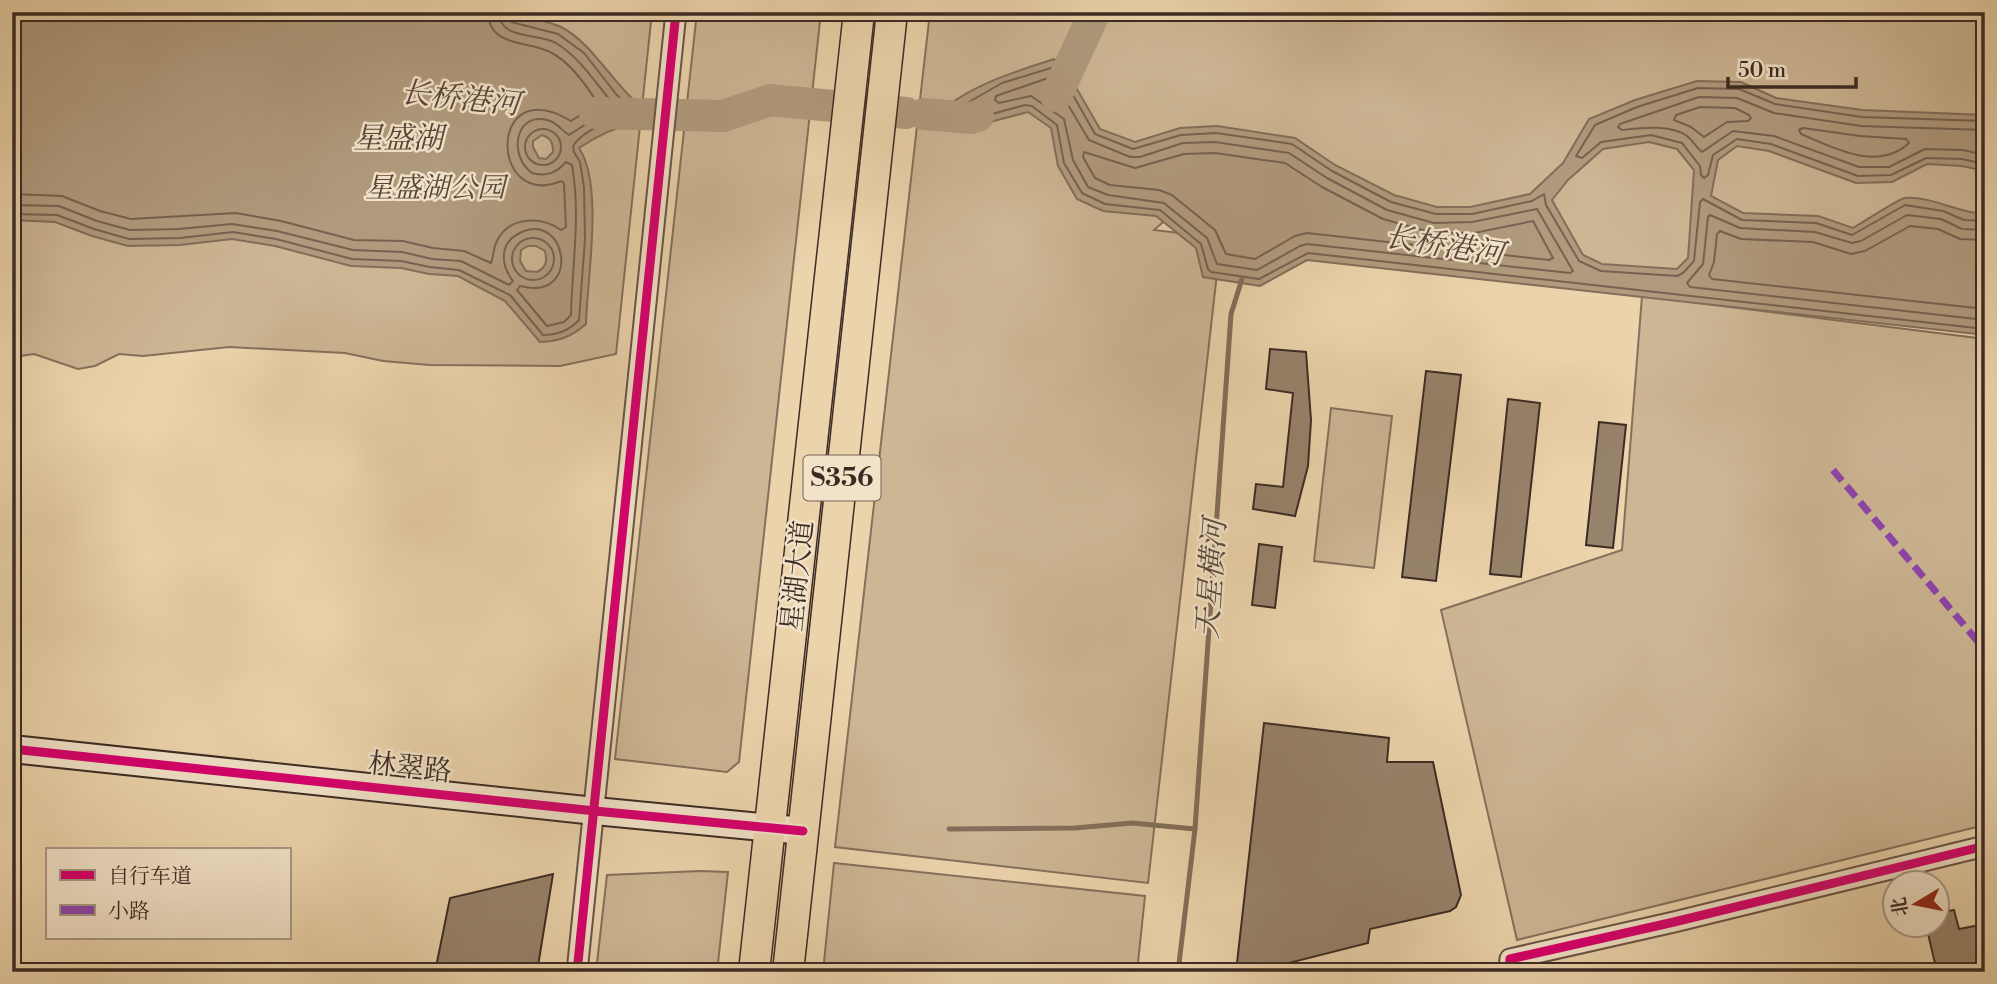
<svg xmlns="http://www.w3.org/2000/svg" width="1997" height="984" font-family="'Libre Bodoni','Noto Serif SC',serif">
<style>
.green{fill:#cdb694;stroke:#84705c;stroke-width:2}
.water{fill:#b09a7d;stroke:#826e5a;stroke-width:2;fill-rule:evenodd}
.lines{fill:none;stroke-linecap:round;stroke-linejoin:round}
.shore{stroke:#766251;stroke-width:2}
.stream{stroke:#826e5a;stroke-width:5}
.river{stroke:#b09a7d;stroke-width:32}
.building{fill:#97826b;stroke:#3c2b25;stroke-width:2}
.street-casing{stroke:#685546;stroke-width:23}
.secondary-casing{stroke:#3c2b25;stroke-width:30}
.primary-casing{stroke:#3c2b25;stroke-width:33}
.street{stroke:#f2e2c8;stroke-width:19}
.secondary{stroke:#f2e2c8;stroke-width:26}
.primary{stroke:#ebd3ab;stroke-width:30}
.quiet{stroke:#8e44ad;stroke-width:7;stroke-dasharray:14 7;stroke-linecap:butt}
.cycleway-casing{stroke:#f2e2c8;stroke-width:13}
.cycleway{stroke:#d6006c;stroke-width:9}
.labels{text-anchor:middle;dominant-baseline:central;stroke-width:5;stroke-linejoin:round;paint-order:stroke}
.shield{fill:#f2e2c8;stroke:#736256;stroke-width:2}
.shield-label{font-size:26px;font-weight:bold;fill:#3c2b25}
.park-label{font-size:28px;font-style:italic;fill:#59473b;stroke:#f2e2c8}
.street-label{font-size:28px;fill:#3c2b25;stroke:#f2e2c8}
.water-label{font-size:30px;font-style:italic;fill:#59473b;stroke:#f2e2c8}
</style>
<rect width="100%" height="100%" fill="#ebd3ab"/>
<filter id="stains"><feTurbulence type="fractalNoise" baseFrequency=".00286" numOctaves="4"/><feColorMatrix values="0 0 0 0 .2 0 0 0 0 .09 0 0 0 0 .02 0 0 0 .5 -.17"/></filter>
<radialGradient id="worn" r=".72"><stop offset=".6" stop-color="#630" stop-opacity="0"/><stop offset="1" stop-color="#630" stop-opacity=".3"/></radialGradient>
<!-- green -->
<g class="green">
<polygon points="12,12 652,12 616,354 560,366 430,365 383,361 345,353 229,347 143,356 119,354 95,366 78,369 34,354 12,357"/>
<polygon points="697,12 821,12 739,762 727,772 615,759"/>
<polygon points="930,12 1985,12 1985,320 1647,276 1210,181 1154,230 1221,238 1148,883 835,847"/>
<polygon points="1642,296 1985,339 1985,643 1979,645 1985,676 1985,825 1517,940 1441,610 1622,550"/>
<polygon points="1331,408 1392,416 1374,568 1314,561"/>
<polygon points="834,863 1145,896 1137,972 823,972"/>
<polygon points="700,871 728,872 717,972 596,972 607,875"/>
</g>
<!-- water -->
<g class="water">
<path d="M12 12H502C521 17 544 19 561 27 591 42 612 82 639 105L637 123C615 127 598 135 579 148 604 186 587 278 586 324 571 337 560 341 540 342L505 301 458 276 429 274 401 268 351 266 275 246 232 239 180 245 128 246 92 236 55 222 12 220ZM542 135C551 138 553 143 553 152L546 159 539 158 533 147V141ZM528 246H536L545 251C547 261 547 267 537 272L526 271 520 261 521 250Z"/>
<path d="M1054 59 1074 84 1100 129 1135 142 1180 128 1217 126 1295 138 1335 165 1394 195 1437 207H1470L1530 194 1563 163 1589 119 1635 100 1697 81 1741 82 1776 98 1862 110 1985 115V171L1962 166 1927 164 1892 182 1856 183 1769 151 1737 146 1718 160 1711 196 1743 213 1818 216 1853 228C1862 223 1898 199 1905 198 1932 196 1958 213 1985 214V335L1307 260 1260 286 1203 277 1196 248 1156 216 1103 211 1077 199 1058 166 1051 128 1028 112 971 127 928 122C962 88 1010 73 1054 59ZM1649 142 1677 149 1694 170 1688 258 1677 269 1602 264 1583 255 1552 200 1568 180 1603 149Z"/>
</g>
<g class="lines">
<!-- shore -->
<g class="shore">
<polygon points="1048,78 1061,93 1089,140 1130,157 1140,157 1183,143 1215,142 1289,153 1327,178 1387,210 1434,223 1472,222 1537,209 1573,271 1570,273 1307,244 1300,246 1257,270 1217,264 1207,238 1164,203 1108,195 1088,187 1073,160 1064,119 1031,96 999,103 995,100 996,96"/>
<polygon points="1700,107 1735,108 1749,115 1751,118 1748,121 1727,122 1704,137 1691,127 1674,120 1676,115"/>
<polyline points="1985,121 1862,117 1775,104 1739,89 1698,88 1637,107 1595,125 1576,156 1582,158 1601,142 1651,135 1682,143 1700,166 1701,175 1704,178 1708,175 1713,155 1737,139 1771,144 1858,176 1891,175 1926,158 1962,159 1985,164"/>
<path d="M1803 128 1860 136 1906 139 1909 143C1878 172 1834 148 1801 134L1799 130Z"/>
<circle cx="543" cy="147" r="18"/>
<path d="M1985 130 1861 126 1774 113 1737 98 1699 97 1620 124 1618 127 1622 130C1641 128 1670 124 1687 136 1693 141 1697 148 1702 152L1733 131 1774 136 1859 167H1889L1925 149 1963 150 1985 155"/>
<polygon points="1084,152 1135,168 1184,154 1215,153 1285,163 1322,187 1383,219 1433,233 1474,233 1533,221 1553,258 1549,260 1307,233 1295,236 1255,259 1226,254 1215,230 1172,195 1159,190 1110,185 1095,178 1083,157"/>
<path d="M12 194 62 196 100 211 131 219 236 213 281 221 354 240 403 241 433 248 464 251 491 263C494 256 493 248 497 241 509 216 541 216 561 230L566 227 564 183 561 181C489 211 487 70 571 121L598 104C587 86 570 62 550 52 527 40 489 48 488 12"/>
<path d="M12 205 59 206 97 221 130 230 179 229 232 224 277 231 353 250 402 252 432 259 461 261 509 285 513 281C501 266 499 244 518 234 567 207 583 303 520 286L517 290 547 326 564 322 571 315C572 265 581 216 572 165L566 162C556 173 547 177 532 173 508 156 515 112 547 120 557 122 562 131 569 135L594 119 615 111 616 107C597 86 582 59 556 43 538 33 500 40 498 12"/>
<path d="M12 214 57 215 94 229 129 239 180 238 233 232 276 239 352 259 401 261 430 267 459 270 510 295 543 335C558 335 569 331 579 320L585 239 584 187 580 162 574 152 573 146C584 129 610 121 629 117L631 109 616 94 584 53 558 34 511 22 507 12"/>
<polyline points="1985,221 1964,220 1943,211 1905,205 1852,235 1816,223 1742,220 1703,199 1700,202 1694,261 1683,273 1677,276 1601,271 1579,261 1546,205 1544,194 1532,201 1472,214 1436,214 1391,202 1332,171 1292,144 1216,133 1181,135 1133,149 1095,134 1069,88 1051,68 1002,83 948,114 951,118 970,120 1025,105 1032,106 1057,125 1064,163 1082,193 1105,204 1160,210 1201,244 1208,269 1211,272 1259,279 1308,253 1985,329"/>
<polyline points="1985,230 1962,229 1941,219 1907,215 1861,241 1852,243 1815,232 1740,228 1710,215 1708,217 1703,264 1687,283 1690,287 1985,320"/>
<circle cx="533" cy="259" r="21"/>
<polyline points="1985,240 1960,239 1938,229 1910,226 1865,251 1851,254 1813,242 1741,239 1720,231 1717,234 1714,262 1709,275 1712,279 1985,309"/>
</g>
<!-- stream -->
<g class="stream">
<polyline points="949,829 1075,828 1132,823 1195,829"/>
<polyline points="1178,972 1195,829 1231,314 1242,279"/>
</g>
<!-- river -->
<g class="river">
<polyline points="1056,96 1095,12"/>
<polyline points="595,113 723,116 770,100 906,113"/>
<polyline points="924,114 971,118 978,116"/>
</g>
</g>
<!-- building -->
<g class="building">
<polygon points="1270,349 1306,352 1311,420 1308,466 1295,516 1253,509 1256,484 1283,487 1293,393 1266,389"/>
<polygon points="1426,371 1461,375 1436,581 1402,577"/>
<polygon points="1508,399 1540,403 1521,577 1490,574"/>
<polygon points="1599,422 1626,425 1613,548 1586,545"/>
<polygon points="1259,544 1282,547 1275,608 1252,605"/>
<polygon points="1264,723 1389,738 1387,762 1433,762 1461,895 1456,907 1450,911 1370,929 1368,943 1253,972 1236,972"/>
<polygon points="553,874 537,972 435,972 450,898"/>
<polygon points="1954,910 1959,929 1985,924 1985,972 1937,972 1926,925 1937,925 1937,913"/>
</g>
<g class="lines">
<defs>
<g id="street">
<polyline points="577,972 676,12"/>
<polyline points="1509,972 1510,959 1674,922 1985,846"/>
</g>
<polyline id="secondary" points="12,749 595,811 803,831"/>
<g id="primary">
<polyline points="754,972 859,12"/>
<polyline points="788,972 892,12"/>
</g>
</defs>
<!-- street casing -->
<use href="#street" class="street-casing"/>
<!-- secondary casing -->
<use href="#secondary" class="secondary-casing"/>
<!-- primary casing -->
<use href="#primary" class="primary-casing"/>
<!-- street -->
<use href="#street" class="street"/>
<!-- secondary -->
<use href="#secondary" class="secondary"/>
<!-- primary -->
<use href="#primary" class="primary"/>
<!-- quiet -->
<polyline class="quiet" points="1833,470 1985,650"/>
<defs>
<g id="cycleway">
<polyline points="12,749 595,811 803,831"/>
<polyline points="577,972 676,12"/>
<polyline points="1509,972 1510,959 1674,922 1985,846"/>
</g>
</defs>
<!-- cycleway casing -->
<use href="#cycleway" class="cycleway-casing"/>
<!-- cycleway -->
<use href="#cycleway" class="cycleway"/>
</g>
<g class="labels">
<!-- shield labels -->
<rect class="shield" x="803.5" y="455.5" width="77" height="45" rx="5"/>
<g class="shield-label">
<text x="842" y="478">S356</text>
</g>
<!-- park labels -->
<g class="park-label">
<text x="435" y="188">星盛湖公园</text>
</g>
<!-- street labels -->
<g class="street-label">
<text transform="translate(798 576) rotate(-84)">星湖大道</text>
<text transform="translate(410 768) rotate(6)">林翠路</text>
</g>
<!-- water labels -->
<g class="water-label">
<text transform="translate(460 99) rotate(6)">长桥港河</text>
<text x="398" y="139">星盛湖</text>
<text transform="translate(1444 246) rotate(9)">长桥港河</text>
<text transform="translate(1212 579) rotate(-86)">天星横河</text>
</g>
</g>
<!-- margin -->
<rect width="1997" height="984" fill="none" stroke="#ebd3ab" stroke-width="42"/>
<rect x="14" y="14" width="1969" height="956" fill="none" stroke="#3c2b25" stroke-width="3.5"/>
<rect x="21" y="21" width="1955" height="942" fill="none" stroke="#3c2b25" stroke-width="2"/>
<!-- legend -->
<rect x="46" y="848" width="245" height="91" fill="#f2e2c8" stroke="#a99987" stroke-width="2"/>
<rect x="60" y="870" width="35" height="10" fill="#d6006c" stroke="#a99987" stroke-width="2"/>
<text x="108" y="883" font-size="21" fill="#3c2b25">自行车道</text>
<rect x="60" y="905" width="35" height="10" fill="#8e44ad" stroke="#a99987" stroke-width="2"/>
<text x="108" y="918" font-size="21" fill="#3c2b25">小路</text>
<!-- north arrow -->
<g transform="translate(1916 904) rotate(260)"><circle r="33" fill="#f2e2c8" stroke="#a99987" stroke-width="2"/>
<path d="M0-5L12 26L0 18L-12 26Z" fill="#8f2418"/>
<text y="-10" font-size="19" font-weight="bold" text-anchor="middle" fill="#3c2b25">北</text>
</g>
<!-- scale -->
<path d="M1728 77v10h128v-10" fill="none" stroke="#3c2b25" stroke-width="3.5"/>
<text x="1738" y="77" font-size="21" fill="#3c2b25" stroke="#f2e2c8" stroke-width="5" paint-order="stroke">50 m</text>
<rect width="100%" height="100%" filter="url(#stains)"/>
<rect width="100%" height="100%" fill="url(#worn)"/>
</svg>
